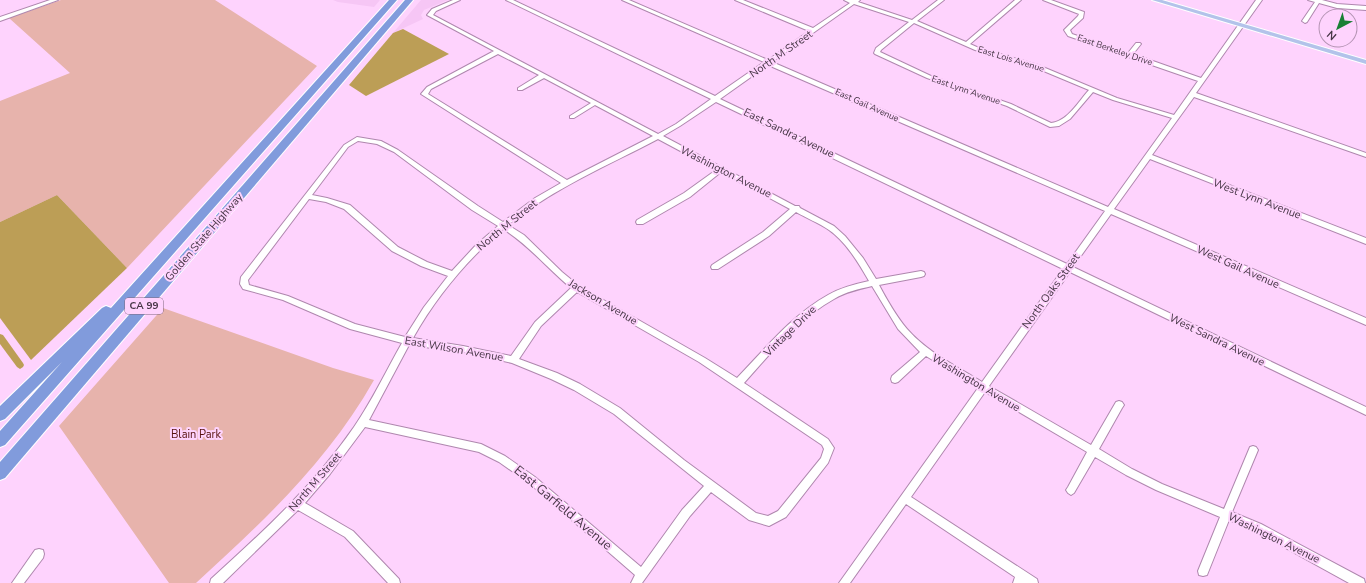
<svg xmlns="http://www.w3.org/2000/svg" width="1366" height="583" font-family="'Nunito Sans',sans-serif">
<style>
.built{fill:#f6c6f5}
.green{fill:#e7b3ac}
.water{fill:#bc9e56}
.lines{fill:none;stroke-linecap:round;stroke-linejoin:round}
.canal{fill:#bc9e56;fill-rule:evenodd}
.minor-casing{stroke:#af87ae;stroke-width:2}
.major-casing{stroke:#fff;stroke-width:2}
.highway-casing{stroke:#fff;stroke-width:2}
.minor{fill:#fff;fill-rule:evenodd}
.major{fill:#b3c3ea;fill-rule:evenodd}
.highway{fill:#819bdc;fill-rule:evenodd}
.labels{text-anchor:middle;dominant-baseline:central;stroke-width:4;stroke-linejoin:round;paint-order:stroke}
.far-street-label{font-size:9px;fill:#463545;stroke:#fed3fd}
.shield{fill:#fed3fd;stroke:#7d647c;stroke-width:1}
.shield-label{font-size:10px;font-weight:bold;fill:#463545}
.street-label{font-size:11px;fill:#463545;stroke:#fed3fd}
.park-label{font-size:11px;fill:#56100d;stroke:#fed3fd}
.near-street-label{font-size:13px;fill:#463545;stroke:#fed3fd}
</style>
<rect width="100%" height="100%" fill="#fed3fd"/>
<!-- built -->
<g class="built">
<polygon points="333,0 380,0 374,7 338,2"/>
<polygon points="421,0 448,0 424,10 421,15 423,19 393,33"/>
</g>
<!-- green -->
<g class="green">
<polygon points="61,0 215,0 317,66 127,268 57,195 0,222 0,101 70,73 9,18"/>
<path d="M163 308 333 368 374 380C329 460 263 522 196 583H169L59 426Z"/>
</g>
<!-- water -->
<g class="water">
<polygon points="403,29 449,54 366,96 349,85 393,33"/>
<polygon points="57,195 127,268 31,360 0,318 0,222"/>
</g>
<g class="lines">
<!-- canal -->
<polygon class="canal" points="0,334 3,335 23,363 24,365 23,367 20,369 17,367 0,344"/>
<defs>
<g id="minor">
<polygon points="50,0 58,0 0,21 0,17"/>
<path d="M453 0H460L436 11 433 15 658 134 676 124 711 99 506 0H513L715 96 764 62 622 0H629L768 60 809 31 735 0H743L813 28 850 3 844 0H860L858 2 912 20 938 0H944L917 21 966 42 1015 0H1021L970 44 979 48 1038 65 1117 98 1174 115 1198 81 1068 36 1064 30 1078 16 1079 14 1043 0H1051L1084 12 1083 18 1070 30 1072 34 1128 53 1136 43H1140L1141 44 1133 54 1201 78 1256 0H1262L1196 93 1366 153V157L1194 97 1152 155 1366 238V244L1150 159 1114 209 1366 318V325L1111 214 1073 267 1366 407V415L1070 272 989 386 1091 445 1116 402 1119 401 1122 402 1124 405 1122 408 1099 449 1132 469 1162 484 1224 509 1250 447 1253 446 1256 447 1258 450 1232 512 1261 524 1364 579 1365 583H1349L1253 530 1229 520 1207 575 1203 576 1199 575 1198 571 1220 517 1156 490 1126 475 1095 457 1074 493 1071 495 1068 493 1066 490 1068 487 1087 452 985 392 911 497 1037 579 1038 583H1013L1015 577 906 504 850 583H839L978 388 926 356 898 382 895 383 892 382 891 379 892 376 920 352 898 329 872 286C859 289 845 292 834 299 798 319 771 353 744 383L828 439 834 448 828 463 786 517 769 526 749 520 711 492 690 516 642 583H631L635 575 529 483 499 462 479 452 365 427 330 474 305 503 353 531 399 579 400 583H388L345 537 298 510 223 583H210L211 579C263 532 314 485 354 427 372 401 386 371 402 343L350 329 283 300 243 289 240 284 241 277 344 145 357 137 381 141 398 150 478 206 503 222 535 198 561 183 421 94 427 87 494 51 427 15 432 9ZM854 4 909 22 876 48 874 53 875 54 927 78 1007 106 1050 127 1059 126 1070 119 1093 92 1113 100 1172 118 1108 207 772 62ZM914 23 975 50 1034 67 1089 90C1078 102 1068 121 1051 123L1011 104 931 76 880 52 881 50ZM498 54 539 75 518 88V90H522L544 78 591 103 570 116V118H574L595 105 653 136 567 180 428 94 431 89ZM768 65 1105 211 1067 264 720 99ZM716 102 1063 269 982 382C956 366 927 352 907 329 896 316 887 300 879 285L921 277 924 276 925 274 924 272 921 271 876 279 863 258 845 236 834 226 800 208 799 206H795L663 136 680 126ZM658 139 716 170 684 193 637 220 636 222 637 224H643L690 197 721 172 790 209 763 232 712 265 711 267 712 269H718L769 236 796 212C806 218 819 223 829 230 846 242 858 262 869 281 855 284 840 288 828 295 792 315 765 349 737 378L705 358 579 286 562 272 524 235 508 225C554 188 607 166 658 139ZM358 141 377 144 394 152 472 210 498 226 476 245 452 271 427 262 398 247 350 205 327 198 312 195 348 147ZM309 199 326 202 344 209 392 251 421 266 448 276 424 307 405 337 355 324 288 296 249 285 248 280ZM503 229C529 245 548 269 571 288L535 322 511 356 463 346 413 338C436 297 467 260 503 229ZM577 292 699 362 822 445 824 449 821 458 778 511 768 516 756 513 684 460 620 408 580 384 557 373 519 359 541 326ZM409 345 463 352 512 363 551 379 574 390 614 414 704 486 682 510 641 567 535 477 505 456 481 444 369 420Z"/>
<polygon points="1308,0 1322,0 1337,4 1366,6 1366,10 1337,8 1319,3 1307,22 1305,23 1302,21 1315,2"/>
<polygon points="39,549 43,550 44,554 43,558 24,583 12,583 35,550"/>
</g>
<polygon id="major" points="1152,0 1162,0 1366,60 1366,64"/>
<g id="highway">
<polygon points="389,0 397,0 5,445 0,447 0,431 62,362 5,419 0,421 0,406 102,308 106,306 111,308"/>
<polygon points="405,0 413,0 5,478 0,480 0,462"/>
</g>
</defs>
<!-- minor casing -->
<use href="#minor" class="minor-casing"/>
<!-- major casing -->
<use href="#major" class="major-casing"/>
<!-- highway casing -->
<use href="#highway" class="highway-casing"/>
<!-- minor -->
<use href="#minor" class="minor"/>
<!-- major -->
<use href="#major" class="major"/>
<!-- highway -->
<use href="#highway" class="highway"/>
</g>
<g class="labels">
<!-- far-street labels -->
<g class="far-street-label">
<text transform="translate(1115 50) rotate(19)">East Berkeley Drive</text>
<text transform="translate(1011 59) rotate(17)">East Lois Avenue</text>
<text transform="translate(966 90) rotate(19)">East Lynn Avenue</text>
<text transform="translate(867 105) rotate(24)">East Gail Avenue</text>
</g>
<!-- shield labels -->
<rect class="shield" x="125" y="298" width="38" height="16" rx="3"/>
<g class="shield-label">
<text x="144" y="306">CA 99</text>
</g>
<!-- street labels -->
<g class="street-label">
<text transform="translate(781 54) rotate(-35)">North M Street</text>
<text transform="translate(789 133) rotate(26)">East Sandra Avenue</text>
<text transform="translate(726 172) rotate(27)">Washington Avenue</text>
<text transform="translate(1257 199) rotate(21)">West Lynn Avenue</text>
<text transform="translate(507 225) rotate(-39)">North M Street</text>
<text transform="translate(204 237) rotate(-49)">Golden State Highway</text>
<text transform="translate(1238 267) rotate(24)">West Gail Avenue</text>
<text transform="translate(1051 291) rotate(-54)">North Oaks Street</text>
<text transform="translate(603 302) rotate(31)">Jackson Avenue</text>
<text transform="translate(790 331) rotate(-44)">Vintage Drive</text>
<text transform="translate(1217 340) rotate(26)">West Sandra Avenue</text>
<text transform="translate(454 349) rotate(10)">East Wilson Avenue</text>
<text transform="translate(976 383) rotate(31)">Washington Avenue</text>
<text transform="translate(315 482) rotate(-49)">North M Street</text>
<text transform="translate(1274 538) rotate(26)">Washington Avenue</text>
</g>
<!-- park labels -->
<g class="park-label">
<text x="196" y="434">Blain Park</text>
</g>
<!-- near-street labels -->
<g class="near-street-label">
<text transform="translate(563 508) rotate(40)">East Garfield Avenue</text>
</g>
</g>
<!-- north arrow -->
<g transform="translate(1338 28) rotate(221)"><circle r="19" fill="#fed3fd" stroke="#b494b3"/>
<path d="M0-3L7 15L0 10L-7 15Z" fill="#198035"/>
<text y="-6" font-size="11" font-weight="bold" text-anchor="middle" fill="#463545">N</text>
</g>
</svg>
